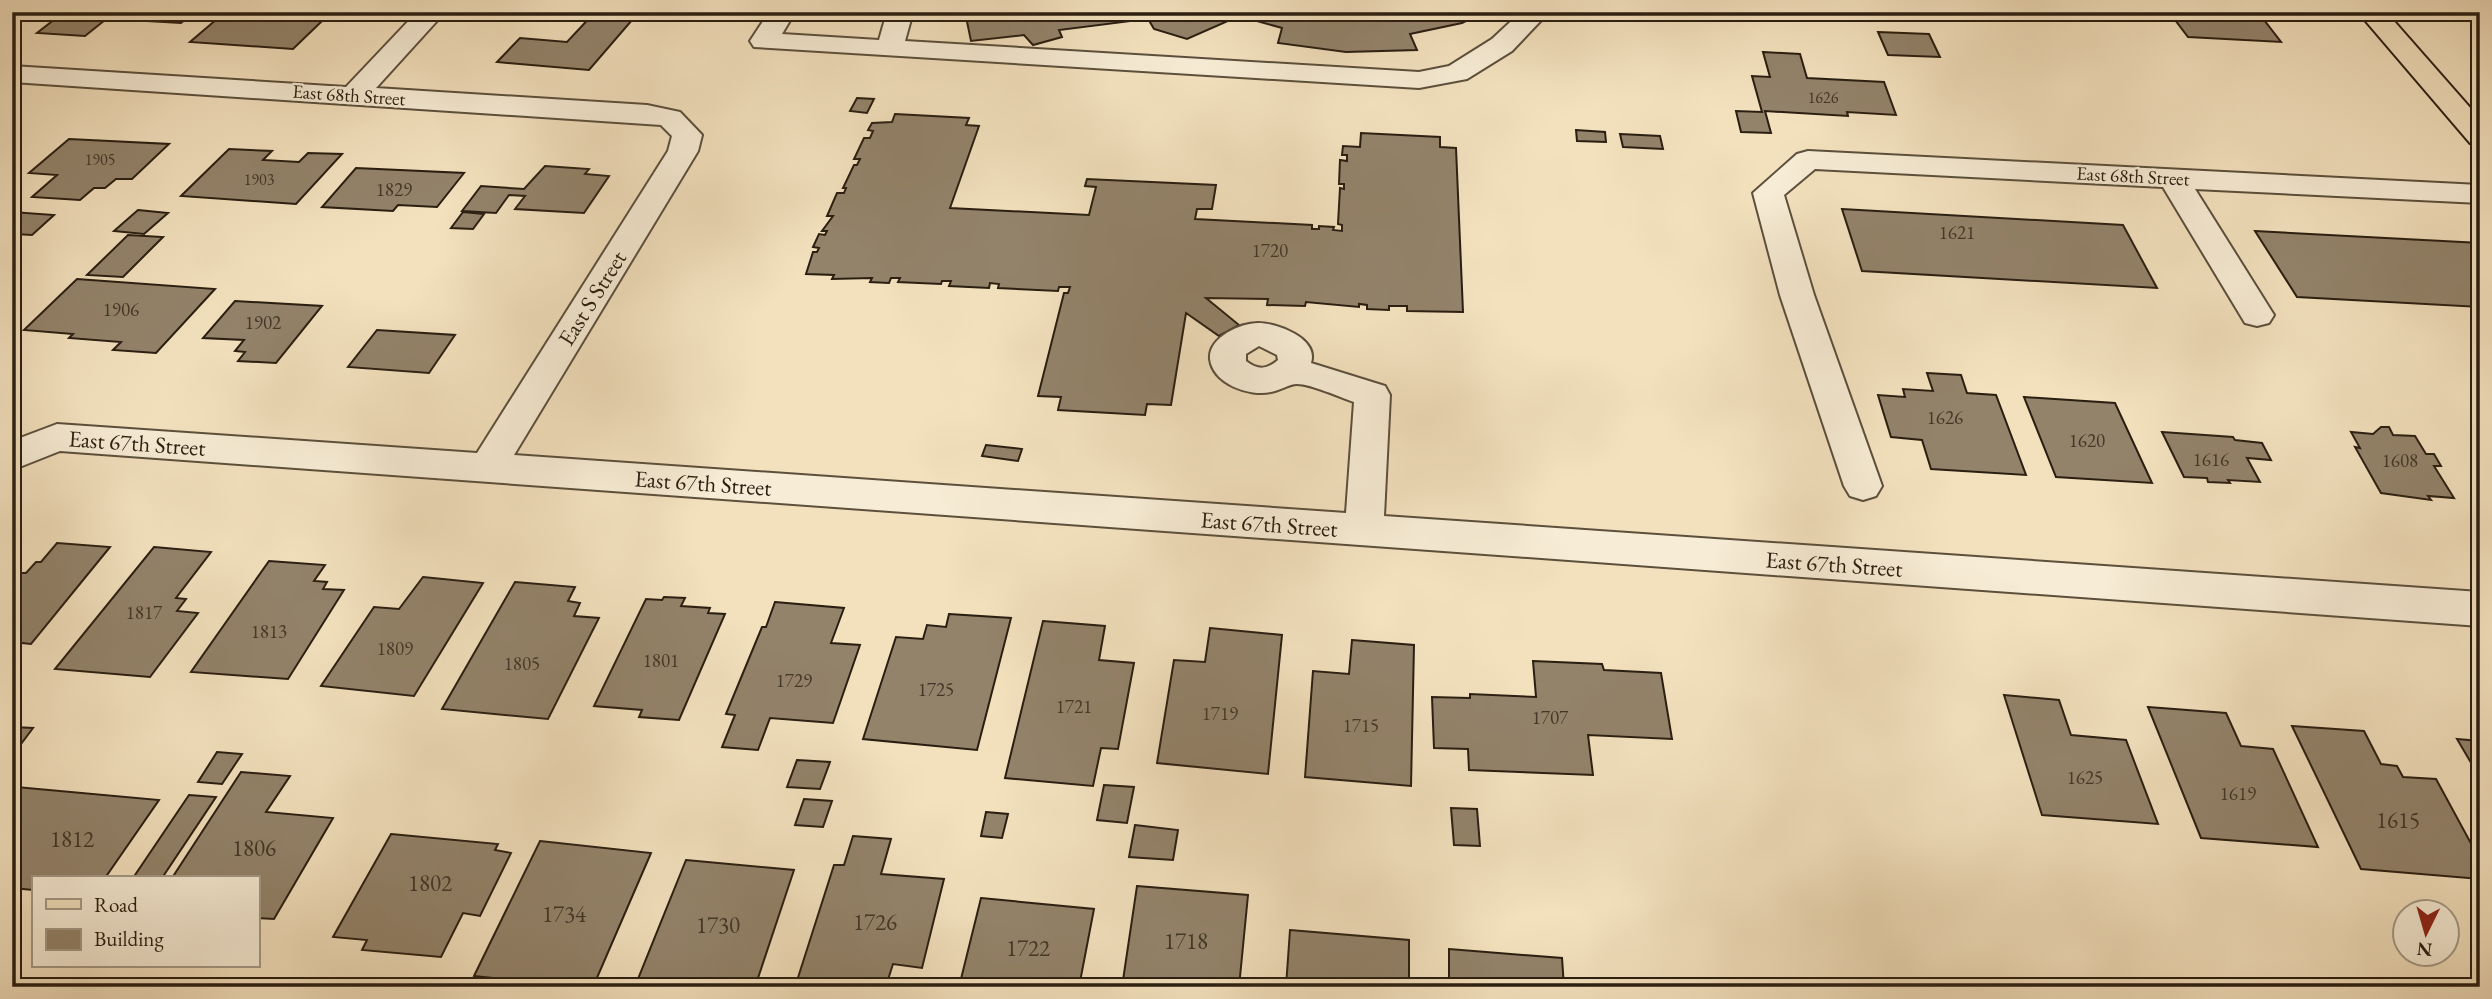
<svg xmlns="http://www.w3.org/2000/svg" width="2492" height="999" font-family="'EB Garamond',serif">
<style>
.building{fill:#93836b;stroke:#2a1e11;stroke-width:2}
.lines{fill:none;stroke-linecap:round;stroke-linejoin:round}
.minor-casing{stroke:#5c4f3c;stroke-width:4}
.major-casing{stroke:#2a1e11;stroke-width:4}
.minor{fill:#f7ecd5;fill-rule:evenodd}
.major{fill:#f3e1be;fill-rule:evenodd}
.labels{text-anchor:middle;dominant-baseline:central;stroke-width:5;stroke-linejoin:round;paint-order:stroke}
.far-number-label{font-size:16px;fill:#443728}
.far-street-label{font-size:19px;fill:#2a1e11;stroke:#f7ecd5}
.number-label{font-size:19px;fill:#443728}
.street-label{font-size:23px;fill:#2a1e11;stroke:#f7ecd5}
.near-number-label{font-size:23px;fill:#443728}
</style>
<rect width="100%" height="100%" fill="#f3e1be"/>
<filter id="stains"><feTurbulence type="fractalNoise" baseFrequency=".00286" numOctaves="4"/><feColorMatrix values="0 0 0 0 .2 0 0 0 0 .09 0 0 0 0 .02 0 0 0 .5 -.17"/></filter>
<radialGradient id="worn" r=".72"><stop offset=".6" stop-color="#630" stop-opacity="0"/><stop offset="1" stop-color="#630" stop-opacity=".3"/></radialGradient>
<!-- building -->
<g class="building">
<polygon points="64,12 115,12 85,36 37,33"/>
<polygon points="156,12 194,12 181,23 145,21"/>
<polygon points="595,12 639,12 589,70 497,62 520,38 567,42"/>
<polygon points="965,12 1128,12 1131,21 1059,30 1062,37 1033,45 1024,35 971,41"/>
<polygon points="1144,12 1484,12 1462,23 1410,34 1417,50 1346,52 1278,43 1282,28 1239,16 1187,39 1154,29"/>
<polygon points="2143,12 2222,12 2226,18 2264,20 2281,42 2188,37 2175,20 2148,19"/>
<polygon points="224,13 324,19 293,49 190,42"/>
<polygon points="1878,32 1929,34 1940,57 1888,55"/>
<polygon points="1763,52 1800,54 1807,78 1884,82 1896,115 1847,112 1848,116 1765,111 1771,133 1741,132 1736,111 1762,112 1752,76 1770,77"/>
<polygon points="857,98 874,99 867,113 850,111"/>
<polygon points="895,114 969,118 966,125 979,126 950,208 1089,215 1096,187 1085,186 1087,179 1216,185 1212,209 1197,209 1195,219 1312,225 1312,229 1319,229 1319,226 1334,227 1333,230 1342,231 1342,225 1338,224 1340,188 1344,189 1344,184 1339,184 1340,160 1347,161 1347,155 1342,155 1343,146 1360,147 1361,133 1440,137 1440,147 1456,148 1463,312 1407,311 1407,306 1389,306 1389,310 1367,309 1367,305 1359,304 1359,307 1306,302 1305,306 1267,305 1268,299 1206,298 1239,325 1219,336 1186,313 1171,405 1147,404 1145,415 1058,410 1061,397 1038,396 1064,293 1068,293 1070,287 1059,287 1058,291 998,288 999,284 990,283 989,288 949,286 951,281 942,281 941,284 898,282 900,278 891,278 889,283 870,282 872,278 832,279 834,275 806,274 813,252 817,252 819,248 813,247 819,234 825,235 827,231 822,231 833,216 827,216 837,193 844,193 846,188 843,188 854,165 857,165 860,159 854,159 864,138 870,138 873,131 868,130 872,123 892,122"/>
<polygon points="1576,130 1605,132 1606,142 1577,141"/>
<polygon points="1620,134 1660,136 1663,149 1623,147"/>
<polygon points="69,139 169,144 132,179 116,179 105,188 94,188 80,200 32,197 57,175 29,173"/>
<polygon points="229,149 272,151 263,160 299,162 308,153 342,154 296,204 181,196"/>
<polygon points="545,166 589,169 585,174 609,176 584,213 515,209 525,196 509,195 496,213 462,211 481,186 524,189"/>
<polygon points="356,168 464,173 437,207 398,205 393,211 322,207"/>
<polygon points="1842,209 2123,225 2157,288 1862,271"/>
<polygon points="138,210 168,213 144,234 114,231"/>
<polygon points="12,212 54,215 32,235 15,234 12,236"/>
<polygon points="463,212 484,214 473,229 451,228"/>
<polygon points="2255,231 2480,243 2480,307 2297,297"/>
<polygon points="128,235 163,237 123,277 87,275"/>
<polygon points="77,279 215,289 156,353 113,350 121,342 69,338 73,334 24,330"/>
<polygon points="235,301 322,306 276,363 238,361 245,352 235,351 244,340 203,338"/>
<polygon points="377,330 455,335 429,373 348,367"/>
<polygon points="1927,373 1961,375 1967,393 1996,395 2026,475 1931,469 1922,440 1891,437 1878,395 1905,397 1903,389 1933,391"/>
<polygon points="2024,397 2115,403 2152,483 2056,477"/>
<polygon points="2381,427 2389,427 2393,435 2415,436 2426,454 2434,454 2441,466 2434,466 2454,498 2428,496 2431,500 2381,493 2355,447 2360,448 2351,432 2373,434"/>
<polygon points="2162,432 2233,437 2235,440 2262,443 2271,460 2247,458 2260,482 2228,480 2230,483 2208,482 2207,478 2184,477"/>
<polygon points="986,445 1022,449 1018,461 982,456"/>
<polygon points="57,543 110,547 31,644 12,642 12,579 18,573 26,573 36,562 41,562"/>
<polygon points="154,547 211,552 176,598 186,599 177,611 198,613 150,677 55,669"/>
<polygon points="269,561 325,565 314,581 327,582 323,589 344,590 288,679 191,672"/>
<polygon points="423,577 483,583 414,696 321,686 374,607 399,609"/>
<polygon points="515,582 575,587 568,601 580,603 574,616 599,618 548,719 442,709"/>
<polygon points="664,597 685,598 681,606 710,608 708,613 725,614 679,720 639,717 642,710 594,706 646,599 662,600"/>
<polygon points="775,602 844,608 831,643 860,645 833,723 770,718 758,750 722,747 735,715 726,714 762,627 766,627"/>
<polygon points="949,614 1011,618 977,750 863,739 896,637 923,639 927,625 946,627"/>
<polygon points="1043,621 1105,626 1099,660 1134,663 1118,749 1101,748 1093,786 1005,778"/>
<polygon points="1210,628 1282,635 1268,774 1157,763 1174,660 1205,662"/>
<polygon points="1352,640 1414,645 1411,786 1305,777 1313,671 1349,674"/>
<polygon points="1533,661 1602,664 1604,670 1661,673 1672,739 1588,735 1593,775 1469,770 1468,749 1434,748 1432,697 1470,698 1470,694 1536,697"/>
<polygon points="2004,695 2059,700 2071,735 2126,740 2158,824 2042,815"/>
<polygon points="2148,707 2226,713 2241,746 2273,749 2318,847 2201,838"/>
<polygon points="2292,726 2364,731 2381,764 2397,766 2403,777 2436,779 2480,860 2480,879 2361,869"/>
<polygon points="12,727 33,728 12,756"/>
<polygon points="2457,739 2480,741 2480,778"/>
<polygon points="217,752 242,754 222,784 198,782"/>
<polygon points="797,760 830,762 820,789 787,787"/>
<polygon points="241,772 290,776 266,812 333,818 274,919 257,918 257,878 172,878"/>
<polygon points="1104,785 1134,787 1127,823 1097,820"/>
<polygon points="16,787 159,800 105,878 33,878 33,890 12,888 12,791"/>
<polygon points="189,795 216,797 162,878 133,878"/>
<polygon points="804,799 832,801 823,827 795,825"/>
<polygon points="1451,808 1477,809 1480,846 1454,845"/>
<polygon points="986,812 1008,814 1002,838 981,836"/>
<polygon points="1135,825 1178,830 1173,860 1129,857"/>
<polygon points="391,834 498,844 495,850 511,853 480,916 463,913 441,957 362,950 367,940 333,937"/>
<polygon points="853,836 891,839 881,874 944,879 922,968 893,964 886,986 795,987 834,865 844,865"/>
<polygon points="540,841 651,853 593,987 520,987 522,981 474,976"/>
<polygon points="686,860 794,870 755,987 664,987 666,982 638,979"/>
<polygon points="1137,886 1248,895 1239,987 1122,987"/>
<polygon points="981,898 1094,909 1079,987 959,987"/>
<polygon points="1290,930 1409,940 1409,987 1286,987"/>
<polygon points="1449,949 1562,958 1564,987 1449,987"/>
</g>
<g class="lines">
<defs>
<g id="minor">
<path d="M417 12H445L376 88 647 105 680 112 702 135 698 151 514 455 1346 513 1354 402C1339 397 1311 384 1297 384 1289 384 1279 391 1271 392 1250 397 1213 384 1210 359 1208 338 1240 323 1258 323 1277 323 1319 338 1311 363L1385 386 1390 395 1384 516 2480 592V626L60 451 12 470V441L57 424 477 453 668 151 672 136 661 125 12 82V66L346 87ZM1259 346 1277 355 1278 360C1266 370 1258 370 1246 361V354Z"/>
<polygon points="769,12 795,12 782,34 879,40 887,12 913,12 905,41 1419,72 1449,66 1492,39 1521,12 1549,12 1512,51 1467,79 1419,88 754,47 750,41"/>
<polygon points="1808,151 2480,185 2480,203 2195,189 2274,315 2269,323 2257,326 2245,323 2163,187 1815,169 1784,195 1814,295 1882,486 1876,496 1863,500 1850,496 1844,486 1780,295 1753,193 1797,154"/>
</g>
<polygon id="major" points="2358,12 2386,12 2480,119 2480,146 2470,143"/>
</defs>
<!-- minor casing -->
<use href="#minor" class="minor-casing"/>
<!-- major casing -->
<use href="#major" class="major-casing"/>
<!-- minor -->
<use href="#minor" class="minor"/>
<!-- major -->
<use href="#major" class="major"/>
</g>
<g class="labels">
<!-- far-number labels -->
<g class="far-number-label">
<text x="1823" y="97">1626</text>
<text x="100" y="159">1905</text>
<text x="259" y="179">1903</text>
</g>
<!-- far-street labels -->
<g class="far-street-label">
<text transform="translate(349 95) rotate(4)">East 68th Street</text>
<text transform="translate(2133 176) rotate(3)">East 68th Street</text>
</g>
<!-- number labels -->
<g class="number-label">
<text x="394" y="189">1829</text>
<text x="1957" y="232">1621</text>
<text x="1270" y="250">1720</text>
<text x="121" y="309">1906</text>
<text x="263" y="322">1902</text>
<text x="1945" y="417">1626</text>
<text x="2087" y="440">1620</text>
<text x="2211" y="459">1616</text>
<text x="2400" y="460">1608</text>
<text x="144" y="612">1817</text>
<text x="269" y="631">1813</text>
<text x="395" y="648">1809</text>
<text x="661" y="660">1801</text>
<text x="522" y="663">1805</text>
<text x="794" y="680">1729</text>
<text x="936" y="689">1725</text>
<text x="1074" y="706">1721</text>
<text x="1220" y="713">1719</text>
<text x="1550" y="717">1707</text>
<text x="1361" y="725">1715</text>
<text x="2085" y="777">1625</text>
<text x="2238" y="793">1619</text>
</g>
<!-- street labels -->
<g class="street-label">
<text transform="translate(592 298) rotate(-58)">East S Street</text>
<text transform="translate(137 443) rotate(4)">East 67th Street</text>
<text transform="translate(703 483) rotate(4)">East 67th Street</text>
<text transform="translate(1269 524) rotate(4)">East 67th Street</text>
<text transform="translate(1834 564) rotate(4)">East 67th Street</text>
</g>
<!-- near-number labels -->
<g class="near-number-label">
<text x="2398" y="820">1615</text>
<text x="72" y="839">1812</text>
<text x="254" y="848">1806</text>
<text x="430" y="883">1802</text>
<text x="564" y="914">1734</text>
<text x="875" y="922">1726</text>
<text x="718" y="925">1730</text>
<text x="1186" y="941">1718</text>
<text x="1028" y="948">1722</text>
</g>
</g>
<!-- margin -->
<rect width="2492" height="999" fill="none" stroke="#f3e1be" stroke-width="42"/>
<rect x="14" y="14" width="2464" height="971" fill="none" stroke="#2a1e11" stroke-width="3.5"/>
<rect x="21" y="21" width="2450" height="957" fill="none" stroke="#2a1e11" stroke-width="2"/>
<!-- legend -->
<rect x="32" y="876" width="228" height="91" fill="#f7ecd5" stroke="#a59a87" stroke-width="2"/>
<rect x="46" y="899" width="35" height="10" fill="#f3e1be" stroke="#a59a87" stroke-width="2"/>
<text x="94" y="912" font-size="21" fill="#2a1e11">Road</text>
<rect x="46" y="929" width="35" height="21" fill="#93836b" stroke="#a59a87" stroke-width="2"/>
<text x="94" y="946" font-size="21" fill="#2a1e11">Building</text>
<!-- north arrow -->
<g transform="translate(2426 933) rotate(185)"><circle r="33" fill="#f7ecd5" stroke="#a59a87" stroke-width="2"/>
<path d="M0-5L12 26L0 18L-12 26Z" fill="#8f2418"/>
<text y="-10" font-size="19" font-weight="bold" text-anchor="middle" fill="#2a1e11">N</text>
</g>
<rect width="100%" height="100%" filter="url(#stains)"/>
<rect width="100%" height="100%" fill="url(#worn)"/>
</svg>
